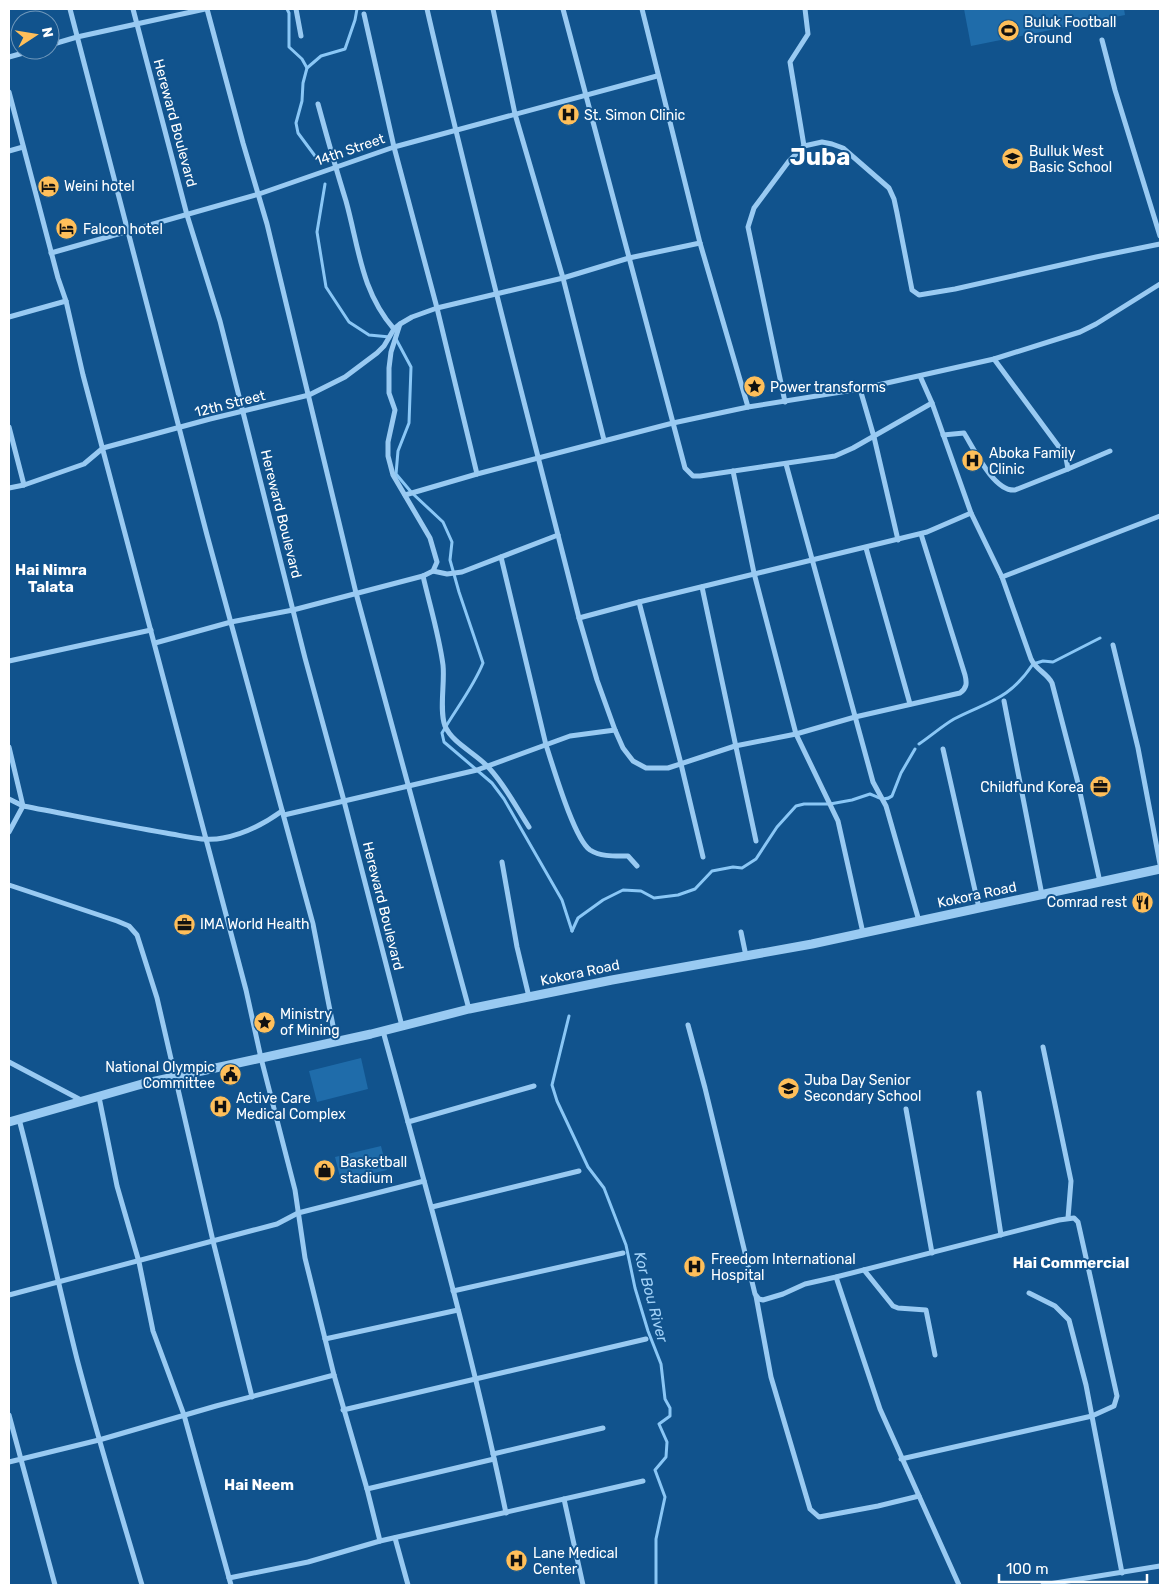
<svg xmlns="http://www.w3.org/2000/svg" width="1169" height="1594" font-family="Rubik,sans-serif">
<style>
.green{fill:#1f6caa}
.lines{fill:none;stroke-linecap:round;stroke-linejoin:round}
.stream{stroke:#8ac7f6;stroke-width:3}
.minor{stroke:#99caf2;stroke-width:5}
.tertiary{stroke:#99caf2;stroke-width:9}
.labels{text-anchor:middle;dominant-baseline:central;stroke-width:4;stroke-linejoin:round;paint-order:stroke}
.poi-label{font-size:14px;fill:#fff;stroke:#11538d;text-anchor:start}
.street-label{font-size:14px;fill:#fff;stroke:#11538d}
.neighbourhood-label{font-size:15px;font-weight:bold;fill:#fff;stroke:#11538d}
.water-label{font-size:15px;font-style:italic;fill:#a4d3f9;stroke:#11538d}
.town-label{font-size:24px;font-weight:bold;fill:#fff;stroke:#11538d}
</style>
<rect width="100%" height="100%" fill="#11538d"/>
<!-- green -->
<g class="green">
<polygon points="964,9 1124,9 1125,15 971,46"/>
<polygon points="361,1058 368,1089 317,1102 309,1071"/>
<polygon points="381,1146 387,1170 341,1181 335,1157"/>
</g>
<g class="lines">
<!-- stream -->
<g class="stream">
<polyline points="287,9 289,13 289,47 302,59 307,68"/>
<polyline points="318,160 298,133 296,123 302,101 303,83 307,68 321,56 345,49 355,20 357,9"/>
<polyline points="325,184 317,232 326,287 349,322 369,335 390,337"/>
<path d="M396 339 411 367 409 423 398 451 396 474 412 493 443 522 452 542 450 560 459 592 483 663C473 688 455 710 442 733L444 742 492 783 504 799 562 900 572 931"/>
<path d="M919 744C931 736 942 726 954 719 989 701 1009 700 1033 664L1043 661 1053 662 1100 638"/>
<path d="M572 931 578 918 603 900 623 890 641 891 654 898 678 895 695 889 712 871 733 867 742 868 756 859 777 827 796 806 804 804H830L852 800 870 794C877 797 885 802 892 796L901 773 915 749"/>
<polyline points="569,1016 552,1085 557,1101 588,1167 604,1188 626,1245 635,1288 648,1331 661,1364 665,1399 670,1408 670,1416 659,1424 667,1442 666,1457 655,1470 665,1497 656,1539 656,1585"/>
</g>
<!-- minor -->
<g class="minor">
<polyline points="70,9 207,535 313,924 336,1041"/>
<polyline points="133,9 187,215 220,321 305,658 344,801 402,1026"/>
<polyline points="207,9 243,143 267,224 356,593 469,1009"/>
<polyline points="296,9 301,36"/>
<path d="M427 9C474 213 528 415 579 618L597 680 615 730 623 748 633 761 646 768H668L735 746 796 734 855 717 960 693C967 688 967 683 965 675L921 534"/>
<polyline points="493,9 515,114 563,278 604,440"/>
<polyline points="563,9 685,468 693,476 700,476 835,456 853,448 932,403"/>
<polyline points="642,9 700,243 748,407"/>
<polyline points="364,14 394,147 437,308 477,474"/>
<polyline points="1102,40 1115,90 1160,236"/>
<polyline points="50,45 77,37 205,9"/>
<polyline points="9,57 34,50"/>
<polyline points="9,92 58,278 66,301 83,375 246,990 261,1058 295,1190 305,1258 334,1375 367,1489 380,1541"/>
<path d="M318 104C327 137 336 169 346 201 359 248 361 291 394 329"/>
<polyline points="804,146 822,142 832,144 843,148 889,188 894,199 897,213 912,290 919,295 955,289 1096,257 1160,244"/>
<polyline points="9,151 23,147"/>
<polyline points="51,253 259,194 394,147 657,76"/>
<polyline points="9,317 66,301"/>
<polyline points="994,359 1062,451 1066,458 1068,469"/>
<path d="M920 376 932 403 971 513 1002 577 1031 659C1036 670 1047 673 1052 683L1077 779 1100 882"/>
<polyline points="860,389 874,437 898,540"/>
<polyline points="785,402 748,227 754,208 789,161 804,146 790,62 808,34 805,9"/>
<polyline points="9,427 24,485"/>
<path d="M943 435 964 433C974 449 994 492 1015 490L1068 469 1110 451"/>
<polyline points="786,464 873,782 886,806 919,921"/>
<polyline points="733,471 754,573 796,734 838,821 863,933"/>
<polyline points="9,488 24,485 84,464 103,448 210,419 309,395 345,377 377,353 384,346 394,329 400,324 412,317 437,308 563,278 629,258 700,243"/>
<polyline points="405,495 477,474 673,423 748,407 860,389 994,359 1080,332 1096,324 1160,284"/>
<polyline points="866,548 910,704"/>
<path d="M501 557 546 745C553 766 574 839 590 850 601 857 615 856 628 856L637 866"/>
<polyline points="433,571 447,574 462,572 558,535"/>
<path d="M423 576C430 606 439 635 443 665 445 683 439 710 445 726 453 744 476 753 489 768 505 785 516 807 529 827"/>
<polyline points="1002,577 1160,516"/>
<polyline points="702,587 756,841"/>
<polyline points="639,602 681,764 703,857"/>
<polyline points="579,618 639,602 927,532 971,513"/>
<polyline points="155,643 231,622 293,610 423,576 433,571 437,562 430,538 393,475 388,456 388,442 395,410 389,393 389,368 391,352 400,324"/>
<polyline points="1113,645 1138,748 1160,864"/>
<polyline points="9,661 151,630"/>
<polyline points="1004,701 1042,895"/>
<polyline points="9,747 23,806 9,832"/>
<polyline points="943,749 979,908"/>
<path d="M9 799 23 806C71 815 119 825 166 833 185 836 205 842 223 838 245 834 264 824 282 811"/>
<polyline points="284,815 477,770 570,736 615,730"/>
<polyline points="502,862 517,947 529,997"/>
<polyline points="9,885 117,921 129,926 137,935 157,998 213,1241 252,1397"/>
<polyline points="741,932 746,956"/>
<polyline points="688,1025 705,1088 755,1294 759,1299 763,1300 783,1294 805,1284 836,1277 1059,1220 1074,1218 1078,1222 1117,1396 1114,1406 1092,1416 901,1459"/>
<path d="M383 1031C427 1191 472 1351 506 1513"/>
<polyline points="1043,1047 1071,1181 1068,1218"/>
<polyline points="9,1062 81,1100"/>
<polyline points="979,1093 1001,1235"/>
<polyline points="99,1097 117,1186 139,1262 153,1331 184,1415 231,1585"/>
<polyline points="906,1109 932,1253"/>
<path d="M19 1119C40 1199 57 1279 77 1359 97 1435 120 1510 142 1585"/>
<polyline points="408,1122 534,1086"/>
<polyline points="432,1207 579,1171"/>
<polyline points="864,1270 893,1306 898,1308 926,1310 935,1355"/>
<polyline points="836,1277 880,1409 959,1585"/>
<polyline points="453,1291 623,1253"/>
<polyline points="1029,1293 1055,1306 1069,1320 1086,1385 1122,1573"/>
<polyline points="9,1295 254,1230 277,1224 298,1213 424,1181"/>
<polyline points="756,1296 771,1377 810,1509 819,1517 878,1506 919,1496"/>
<polyline points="325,1339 458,1310"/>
<polyline points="343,1410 646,1339"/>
<polyline points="9,1415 55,1585"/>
<polyline points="493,1454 603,1428"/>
<polyline points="9,1462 99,1440 216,1406 334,1375"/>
<polyline points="367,1489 494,1459"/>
<polyline points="564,1499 583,1585"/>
<polyline points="395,1538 408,1585"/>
<polyline points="229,1578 308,1562 380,1541 643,1481"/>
<polyline points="1043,1585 1160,1566"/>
</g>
<!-- tertiary -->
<polyline class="tertiary" points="9,1122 142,1084 371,1034 469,1009 612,980 812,944 1160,869"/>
</g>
<!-- icons -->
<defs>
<symbol id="stadium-disc" viewBox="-11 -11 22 22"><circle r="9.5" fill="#ffbf5a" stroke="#11538d"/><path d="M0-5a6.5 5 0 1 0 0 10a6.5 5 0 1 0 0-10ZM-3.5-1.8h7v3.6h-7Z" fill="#111"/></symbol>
<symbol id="hospital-disc" viewBox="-11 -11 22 22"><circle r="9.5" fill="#ffbf5a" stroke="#11538d"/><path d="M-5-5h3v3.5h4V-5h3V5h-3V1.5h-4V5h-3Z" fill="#111"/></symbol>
<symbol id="school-disc" viewBox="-11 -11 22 22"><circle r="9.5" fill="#ffbf5a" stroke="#11538d"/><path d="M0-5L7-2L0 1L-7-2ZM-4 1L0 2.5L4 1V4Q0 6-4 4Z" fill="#111"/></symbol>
<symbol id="hotel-disc" viewBox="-11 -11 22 22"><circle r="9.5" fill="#ffbf5a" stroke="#11538d"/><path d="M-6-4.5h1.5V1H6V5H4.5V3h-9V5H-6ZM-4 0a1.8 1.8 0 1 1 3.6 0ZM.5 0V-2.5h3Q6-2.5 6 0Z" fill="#111"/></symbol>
<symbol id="sight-disc" viewBox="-11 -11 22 22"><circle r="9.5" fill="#ffbf5a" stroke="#11538d"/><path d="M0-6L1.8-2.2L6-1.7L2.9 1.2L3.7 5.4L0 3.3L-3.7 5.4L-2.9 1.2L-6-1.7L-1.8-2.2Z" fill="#111"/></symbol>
<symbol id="office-disc" viewBox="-11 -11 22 22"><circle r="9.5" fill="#ffbf5a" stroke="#11538d"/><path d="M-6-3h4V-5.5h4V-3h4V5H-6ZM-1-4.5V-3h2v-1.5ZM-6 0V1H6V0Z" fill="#111"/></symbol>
<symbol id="restaurant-disc" viewBox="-11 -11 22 22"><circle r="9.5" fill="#ffbf5a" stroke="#11538d"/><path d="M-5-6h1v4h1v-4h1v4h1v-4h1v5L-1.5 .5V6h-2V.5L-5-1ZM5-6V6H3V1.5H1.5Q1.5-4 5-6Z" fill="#111"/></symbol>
<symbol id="civic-disc" viewBox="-11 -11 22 22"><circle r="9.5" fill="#ffbf5a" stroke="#11538d"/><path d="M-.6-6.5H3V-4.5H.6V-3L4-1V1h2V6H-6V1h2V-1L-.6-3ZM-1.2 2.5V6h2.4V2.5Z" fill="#111"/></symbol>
<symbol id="shop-disc" viewBox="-11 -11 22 22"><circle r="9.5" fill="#ffbf5a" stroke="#11538d"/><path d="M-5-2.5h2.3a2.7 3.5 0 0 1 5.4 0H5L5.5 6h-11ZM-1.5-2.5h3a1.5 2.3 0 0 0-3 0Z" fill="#111"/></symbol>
</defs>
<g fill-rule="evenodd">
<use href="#stadium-disc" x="996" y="18" width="25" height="25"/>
<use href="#hospital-disc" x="556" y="102" width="25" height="25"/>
<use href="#school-disc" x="1000" y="146" width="25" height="25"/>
<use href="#hotel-disc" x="36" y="174" width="25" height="25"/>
<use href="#hotel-disc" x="54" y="216" width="25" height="25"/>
<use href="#sight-disc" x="742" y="374" width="25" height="25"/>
<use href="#hospital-disc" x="960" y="448" width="25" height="25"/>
<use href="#office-disc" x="1088" y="774" width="25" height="25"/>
<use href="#restaurant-disc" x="1130" y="890" width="25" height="25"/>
<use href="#office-disc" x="172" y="912" width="25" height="25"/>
<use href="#sight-disc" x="252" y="1010" width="25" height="25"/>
<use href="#civic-disc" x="218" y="1062" width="25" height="25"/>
<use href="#school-disc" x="776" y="1076" width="25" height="25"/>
<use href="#hospital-disc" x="208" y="1094" width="25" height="25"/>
<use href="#shop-disc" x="312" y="1158" width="25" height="25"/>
<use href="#hospital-disc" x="682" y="1254" width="25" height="25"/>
<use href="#hospital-disc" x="504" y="1548" width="25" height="25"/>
</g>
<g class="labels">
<!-- poi labels -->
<g class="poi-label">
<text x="1024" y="22">Buluk Football<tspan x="1024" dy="16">Ground</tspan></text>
<text x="584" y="115">St. Simon Clinic</text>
<text x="1029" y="151">Bulluk West<tspan x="1029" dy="16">Basic School</tspan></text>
<text x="64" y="186">Weini hotel</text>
<text x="83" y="229">Falcon hotel</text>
<text x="770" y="387">Power transforms</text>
<text x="989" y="453">Aboka Family<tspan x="989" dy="16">Clinic</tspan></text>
<text x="1084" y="787" text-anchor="end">Childfund Korea</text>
<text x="1127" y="902" text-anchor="end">Comrad rest</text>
<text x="200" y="924">IMA World Health</text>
<text x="280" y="1014">Ministry<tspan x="280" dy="16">of Mining</tspan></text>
<text x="215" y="1067" text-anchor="end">National Olympic<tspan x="215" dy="16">Committee</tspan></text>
<text x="804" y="1080">Juba Day Senior<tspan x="804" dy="16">Secondary School</tspan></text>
<text x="236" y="1098">Active Care<tspan x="236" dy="16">Medical Complex</tspan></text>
<text x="340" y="1162">Basketball<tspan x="340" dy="16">stadium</tspan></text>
<text x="711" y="1259">Freedom International<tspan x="711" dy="16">Hospital</tspan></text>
<text x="533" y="1553">Lane Medical<tspan x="533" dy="16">Center</tspan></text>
</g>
<!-- street labels -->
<g class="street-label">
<text transform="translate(175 123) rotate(75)">Hereward Boulevard</text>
<text transform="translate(350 150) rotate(-19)">14th Street</text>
<text transform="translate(230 404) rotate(-14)">12th Street</text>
<text transform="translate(281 514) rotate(76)">Hereward Boulevard</text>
<text transform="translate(977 895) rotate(-12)">Kokora Road</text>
<text transform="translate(383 906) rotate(76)">Hereward Boulevard</text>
<text transform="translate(580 973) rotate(-12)">Kokora Road</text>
</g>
<!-- neighbourhood labels -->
<g class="neighbourhood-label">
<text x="51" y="570">Hai Nimra<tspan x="51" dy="17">Talata</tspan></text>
<text x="1071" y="1263">Hai Commercial</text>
<text x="259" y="1485">Hai Neem</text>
</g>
<!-- water labels -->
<g class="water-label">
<text transform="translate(651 1297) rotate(75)">Kor Bou River</text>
</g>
<!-- town labels -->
<g class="town-label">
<text x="820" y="157">Juba</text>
</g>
</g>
<!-- border -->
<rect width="1169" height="1594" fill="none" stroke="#ffffff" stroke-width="20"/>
<!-- north arrow -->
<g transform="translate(35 35) rotate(78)"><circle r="24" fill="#11538d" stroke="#7098bb"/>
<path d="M0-4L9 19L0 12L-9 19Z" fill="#ffbf5a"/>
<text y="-8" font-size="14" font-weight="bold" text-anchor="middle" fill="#ffffff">N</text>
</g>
<!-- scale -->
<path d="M999 1574v8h148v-8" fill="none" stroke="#ffffff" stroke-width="2.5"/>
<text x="1006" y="1574" font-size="15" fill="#ffffff" stroke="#11538d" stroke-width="4" paint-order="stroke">100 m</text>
</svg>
